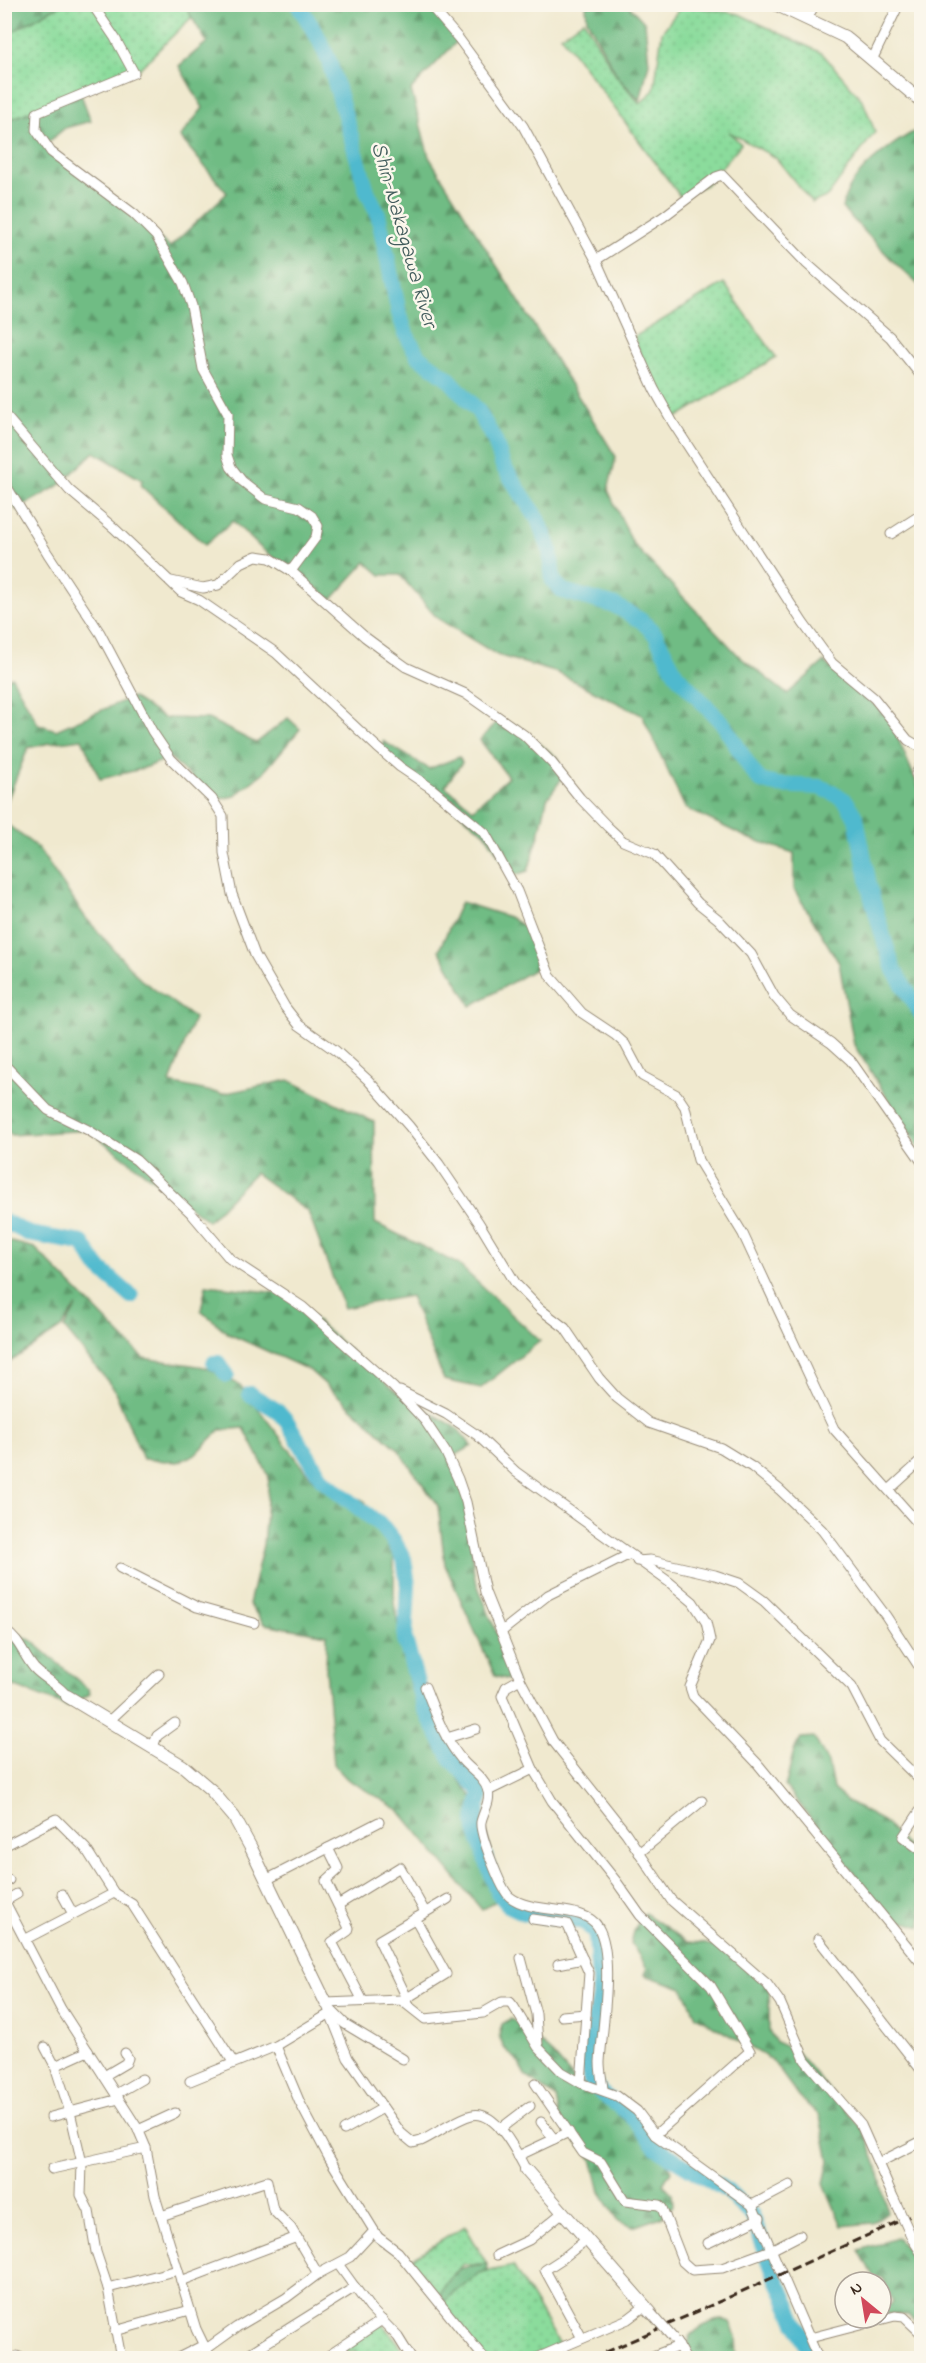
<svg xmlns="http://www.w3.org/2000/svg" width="926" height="2363" font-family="'Indie Flower',sans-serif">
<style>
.grass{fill:url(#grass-dots);stroke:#63835d;stroke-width:1.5}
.forest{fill:url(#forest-firs);stroke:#567351;stroke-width:1.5}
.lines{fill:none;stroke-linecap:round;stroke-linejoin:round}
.river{stroke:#50b9ce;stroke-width:16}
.minor-casing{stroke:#968a76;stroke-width:11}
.tertiary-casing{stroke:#968a76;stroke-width:14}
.minor{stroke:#fff;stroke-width:9}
.tertiary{stroke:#fff;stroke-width:12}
.rail{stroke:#3b2a1e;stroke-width:3;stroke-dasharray:9 4.5;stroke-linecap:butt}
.minor-bridge-casing{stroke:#968a76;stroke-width:11;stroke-linecap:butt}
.minor-bridge{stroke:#fff;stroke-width:9}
.labels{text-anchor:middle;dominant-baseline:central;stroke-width:5;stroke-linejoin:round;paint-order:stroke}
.water-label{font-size:22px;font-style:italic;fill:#425c5c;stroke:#fbf7ec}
</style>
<defs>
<pattern id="grass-dots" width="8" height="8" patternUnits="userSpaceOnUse" patternTransform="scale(1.5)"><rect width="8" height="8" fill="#8bdc9c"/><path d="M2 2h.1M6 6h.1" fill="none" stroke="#79bd86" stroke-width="1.8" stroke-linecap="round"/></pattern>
<pattern id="forest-firs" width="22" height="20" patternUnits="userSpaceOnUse" patternTransform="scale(1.5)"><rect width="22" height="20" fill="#70bc84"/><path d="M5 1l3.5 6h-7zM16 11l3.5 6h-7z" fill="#5d996b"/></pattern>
</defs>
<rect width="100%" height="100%" fill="#fbf7ec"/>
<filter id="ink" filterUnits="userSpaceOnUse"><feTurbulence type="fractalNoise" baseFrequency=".0167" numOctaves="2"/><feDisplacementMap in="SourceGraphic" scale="12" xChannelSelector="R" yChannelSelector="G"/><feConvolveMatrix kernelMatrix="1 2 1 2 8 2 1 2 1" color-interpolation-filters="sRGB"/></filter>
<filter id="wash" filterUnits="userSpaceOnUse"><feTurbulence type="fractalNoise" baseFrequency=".008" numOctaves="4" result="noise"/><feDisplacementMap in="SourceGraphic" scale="24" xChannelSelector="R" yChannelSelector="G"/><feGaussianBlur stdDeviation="1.35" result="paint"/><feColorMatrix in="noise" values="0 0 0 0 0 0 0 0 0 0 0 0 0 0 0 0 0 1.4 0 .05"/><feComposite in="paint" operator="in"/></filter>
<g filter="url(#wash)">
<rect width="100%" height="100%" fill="#f0e9cf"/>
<!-- grass -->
<g class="grass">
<polygon points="60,5 189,5 195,14 138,70 11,119 5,109 4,36"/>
<polygon points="682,5 739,14 822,53 863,101 875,132 828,196 812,203 776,158 729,132 741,144 706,185 680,196 561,36 584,20 616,75 640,104 654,90 662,32"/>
<polygon points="724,283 776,357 674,419 652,385 634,337"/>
<polygon points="465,2226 487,2264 464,2264 451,2277 440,2295 410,2260"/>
<polygon points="513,2266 560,2345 528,2358 484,2358 443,2302 480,2273"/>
<polygon points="381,2321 410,2358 361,2358 356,2351 338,2351"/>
</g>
<!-- forest -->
<g class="forest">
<polygon points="5,4 60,4 60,5 5,36"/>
<polygon points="184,5 433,5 459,39 411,90 429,157 616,457 608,490 633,544 740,657 787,694 824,662 889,717 921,793 921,1151 854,1045 839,963 794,889 794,853 748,838 685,808 642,715 558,673 497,655 437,618 400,575 381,575 366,562 332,599 262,549 233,521 205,545 141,486 142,480 94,452 60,485 16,510 4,476 4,109 11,119 80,92 91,121 65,128 46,144 170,247 227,193 180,137 203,108 179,66 207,42"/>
<polygon points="586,5 628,5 645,23 649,63 640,101 618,77 587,19"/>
<path d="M921 128V287L895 263 842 208C847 174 893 142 921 128Z"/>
<polygon points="12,677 38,724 56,730 132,697 164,718 208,719 256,743 288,718 300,729 263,773 234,796 215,800 170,758 141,769 100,779 82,739 50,743 28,748 5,806 5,680"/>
<polygon points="497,722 517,726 559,759 563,777 547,799 539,835 528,871 512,876 485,833 383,753 383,741 429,769 459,757 462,763 445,786 473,809 508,777 480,740"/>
<polygon points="4,822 38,848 85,917 140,979 194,1018 170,1083 222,1094 289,1080 374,1122 375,1223 458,1264 540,1341 481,1388 444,1380 410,1296 344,1308 308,1212 255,1173 208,1221 88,1130 11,1135 4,1126"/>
<polygon points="461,902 509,917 529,930 542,965 471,1006 439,950"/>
<polygon points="4,1240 35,1248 143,1358 205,1367 240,1385 313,1480 365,1501 394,1557 394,1603 410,1687 459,1779 475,1801 482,1867 502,1897 482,1910 399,1810 347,1779 334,1765 326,1670 327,1635 264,1624 249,1604 263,1545 269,1477 244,1428 220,1430 195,1455 178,1462 143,1459 114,1389 64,1328 77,1306 61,1328 5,1365"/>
<polygon points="206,1285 286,1294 397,1392 457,1428 472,1446 449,1459 468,1494 474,1576 516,1682 495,1676 445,1565 438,1506 398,1449 309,1370 229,1334 201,1310"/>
<polygon points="4,1626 32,1641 89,1690 90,1694 68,1707 5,1683"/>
<path d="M814 1737 828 1763 833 1789 851 1804 883 1821 914 1853 921 1854V1927L898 1920 882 1908 785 1786C792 1768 789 1755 801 1738Z"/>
<polygon points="645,1913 688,1942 702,1943 727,1950 769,1987 769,2031 776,2042 796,2051 864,2131 878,2169 887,2212 872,2223 842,2226 824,2183 829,2161 820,2116 799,2097 772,2060 696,2016 683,1988 645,1975 647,1968 631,1943 635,1928"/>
<polygon points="511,2019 523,2027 553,2055 572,2077 594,2092 607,2098 618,2115 635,2129 646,2146 666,2161 671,2171 663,2184 672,2193 673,2206 661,2217 633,2227 619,2221 600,2192 592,2158 561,2125 556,2098 525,2075 517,2060 505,2049 499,2036 502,2024"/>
<polygon points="897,2238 921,2266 921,2327 908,2314 887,2314 883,2310 893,2302 883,2278 873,2276 859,2250"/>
<path d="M486 2264 489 2271 480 2273 443 2302 440 2293C456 2269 457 2266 486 2264Z"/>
<path d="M721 2319 730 2323 736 2336 737 2358H691C680 2335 702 2325 721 2319Z"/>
</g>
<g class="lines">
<!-- river -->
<g class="river">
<polyline points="298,4 318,37 329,61 367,191 378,214 399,313 406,334 418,356 448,378 478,411 495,441 503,466 538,519 550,549 553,581 563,591 616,606 642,621 655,634 676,674 724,725 752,771 761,781 777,785 819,787 832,792 846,801 856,818 871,895 885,943 894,970 922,1015"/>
<polyline points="4,1221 29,1234 82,1243 98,1267 131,1296"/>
<polyline points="214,1363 218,1363 227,1375"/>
<polyline points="250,1394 278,1411 286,1420 322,1479 383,1527 394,1541 404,1559 408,1585 405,1639 424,1708 451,1758 481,1792 475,1823 476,1830 497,1891 508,1905 525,1913 578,1920 587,1924 596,1935 600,1997 587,2056 590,2078 602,2094 630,2114 657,2148 727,2191 752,2215 772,2268 812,2358"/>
</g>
</g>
</g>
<g filter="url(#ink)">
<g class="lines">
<defs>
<g id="minor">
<polyline points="92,4 115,38 134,73 37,113 36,130 51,152 134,214 156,236 183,283 191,306 203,369 228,414 227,455 231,467 242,481 265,499 299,507 312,516 318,526 316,537 291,571"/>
<polyline points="429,4 459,39 523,126 596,260 654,389 673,423 803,623 832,663 874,698 908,740 922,748"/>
<polyline points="807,19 815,4"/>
<polyline points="872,60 899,4"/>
<polyline points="596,260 663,217 716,177 722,175 806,263 890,337 922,377"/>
<polyline points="4,414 69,490 114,528 181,592 199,600 276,653 377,747 400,767 431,788 485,833 517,891 550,976 582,1013 615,1035 625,1044 642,1076 677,1095 685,1107 698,1160 743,1234 834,1429 915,1520 922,1525"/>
<polyline points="4,482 48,554 100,633 152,731 171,759 212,799 223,816 224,853 232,894 255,955 285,1007 299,1025 336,1051 368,1080 409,1126 439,1164 479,1223 516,1284 540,1309 565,1328 599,1378 617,1398 649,1423 721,1448 752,1467 780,1490 822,1530 886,1616 922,1671"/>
<polyline points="891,534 922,514"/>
<polyline points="171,581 203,588 218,585 241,563 256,556 270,558 291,571 365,637 388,654 406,667 466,694 524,735 552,763 580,798 608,827 623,841 654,854 698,903 718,919 751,954 774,996 790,1015 831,1043 851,1061 922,1162"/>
<polyline points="922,762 916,774 922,787"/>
<polyline points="4,1064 48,1110 88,1130 136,1160 191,1213 230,1259 303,1307 393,1387 425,1421 445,1451 458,1479 466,1502 485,1592 520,1679 553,1741 626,1833 671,1900 767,1984 780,2002 805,2060 861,2125 894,2199"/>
<polyline points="400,1391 446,1414 477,1435 516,1472 669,1582 693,1602 706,1622 710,1640 690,1687 693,1696 757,1763 922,1964"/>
<polyline points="889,1490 922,1460"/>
<polyline points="637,1561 650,1560 715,1575 739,1583 764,1601 852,1687 880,1741 922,1782"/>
<polyline points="120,1568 197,1607 254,1623"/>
<path d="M4 1630C21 1641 22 1654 34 1668 44 1679 58 1684 67 1696"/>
<polyline points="501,1632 548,1595 628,1555"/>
<path d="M425 1687C435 1712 444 1739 462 1760 470 1770 485 1778 488 1791 491 1802 483 1812 481 1822 479 1832 501 1890 510 1897 533 1915 585 1904 598 1927 615 1955 602 2028 600 2062 600 2071 602 2080 603 2089"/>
<polyline points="109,1721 159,1674"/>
<polyline points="447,1738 476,1729"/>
<polyline points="153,1747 157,1736 175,1723"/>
<polyline points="533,1769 552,1801 616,1881 640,1915 711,1986 750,2051 655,2135"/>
<polyline points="488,1791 533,1769 502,1696 506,1687 520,1679"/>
<polyline points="922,1808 903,1837 922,1851"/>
<polyline points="4,1846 56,1819 86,1849 114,1893 132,1904 233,2062"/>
<polyline points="328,1848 338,1868 337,1871 326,1881 349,1928 348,1931 332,1942 363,2001"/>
<polyline points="639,1853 702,1801"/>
<polyline points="266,1880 379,1822"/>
<polyline points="4,1883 9,1880"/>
<polyline points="62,1894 73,1914"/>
<polyline points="4,1900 61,2009 138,2129 146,2148 155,2196 196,2329 210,2358"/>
<polyline points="5,1901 17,1894"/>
<polyline points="338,1905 400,1867 425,1912"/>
<polyline points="533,1919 567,1924 589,1973 581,2083"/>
<polyline points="26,1939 114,1893"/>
<polyline points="818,1939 922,2071"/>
<polyline points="521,1958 536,2014 538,2045"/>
<polyline points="558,1964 583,1959"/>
<polyline points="407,1998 446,1974 415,1918"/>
<polyline points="406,2003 407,1998 379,1940 448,1899"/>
<polyline points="329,2008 345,2024 403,2059"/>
<polyline points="562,2016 586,2014"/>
<polyline points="276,2046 300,2103 328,2156 378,2237 398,2252 484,2358"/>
<polyline points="45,2047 55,2066 70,2112 82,2163 81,2195 89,2211 96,2252 108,2288 121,2358"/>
<polyline points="55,2066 88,2051"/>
<polyline points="104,2076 126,2063 128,2058 125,2053"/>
<polyline points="190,2081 276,2046 329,2014"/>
<polyline points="535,2083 583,2153 601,2162 625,2201 659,2205 662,2208 683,2262 692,2270 722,2268 771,2250 800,2235"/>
<polyline points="116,2094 142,2079"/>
<polyline points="51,2117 119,2099"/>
<polyline points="541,2122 554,2139"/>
<polyline points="500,2129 530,2106"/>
<polyline points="138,2130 175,2113"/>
<polyline points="344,2130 383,2108"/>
<polyline points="518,2156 569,2132"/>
<polyline points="878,2163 922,2141"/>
<polyline points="52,2169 146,2148"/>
<path d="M526 2170C517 2153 496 2109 472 2115 456 2119 436 2134 421 2141L413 2143 401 2133 348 2058 326 2003 401 2000 425 2019 483 2013 502 2002H510L514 2007 538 2047 562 2072 581 2083 617 2096 637 2111 655 2135 752 2205 818 2358"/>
<polyline points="752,2205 790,2185"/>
<polyline points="161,2216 267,2181 273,2210 291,2228 318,2274"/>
<polyline points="913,2240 922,2254"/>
<polyline points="708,2243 760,2218"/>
<polyline points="497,2255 529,2240 563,2212"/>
<polyline points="338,2264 370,2308 398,2337 411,2358"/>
<polyline points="181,2281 297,2237"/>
<polyline points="108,2288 178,2270"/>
<polyline points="115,2331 190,2310"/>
<polyline points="582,2338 545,2270 562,2259 587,2239"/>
<polyline points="810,2338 895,2316 904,2317 922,2334"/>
<polyline points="676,2342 685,2358"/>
<polyline points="205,2350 237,2327 286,2298 318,2274 350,2257 374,2231"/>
<polyline points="17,2356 22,2358"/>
<polyline points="178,2358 204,2345"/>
<polyline points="242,2358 355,2287"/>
<polyline points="325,2358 382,2320"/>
<polyline points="537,2358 628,2319 645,2306"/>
<polyline points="648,2358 679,2346"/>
</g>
<g id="tertiary">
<polyline points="775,4 845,37 922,102"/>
<polyline points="67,1696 183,1766 211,1790 234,1817 251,1848 326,2003"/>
<polyline points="526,2170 651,2313"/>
</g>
</defs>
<!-- minor casing -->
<use href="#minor" class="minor-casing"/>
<!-- tertiary casing -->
<use href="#tertiary" class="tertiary-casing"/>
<!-- minor -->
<use href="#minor" class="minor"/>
<!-- tertiary -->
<use href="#tertiary" class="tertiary"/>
<!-- rail -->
<polyline class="rail" points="593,2358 922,2211"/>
<defs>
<g id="minor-bridge">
<polyline points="894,2199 913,2240"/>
<polyline points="651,2313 673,2338"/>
</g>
</defs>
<!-- minor-bridge casing -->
<use href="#minor-bridge" class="minor-bridge-casing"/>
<!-- minor-bridge -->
<use href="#minor-bridge" class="minor-bridge"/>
</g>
</g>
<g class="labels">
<!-- water labels -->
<g class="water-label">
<text transform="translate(403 235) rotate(74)">Shin-Nakagawa River</text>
</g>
</g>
<!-- margin -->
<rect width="926" height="2363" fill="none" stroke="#fbf7ec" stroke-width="24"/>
<!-- north arrow -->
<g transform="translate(863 2300) rotate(330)"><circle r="28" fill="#fbf7ec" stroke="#aea59a" stroke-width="1.5"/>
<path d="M0-4.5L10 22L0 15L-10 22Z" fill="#d1495b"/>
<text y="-9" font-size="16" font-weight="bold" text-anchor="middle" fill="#3b2a1e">N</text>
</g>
</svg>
